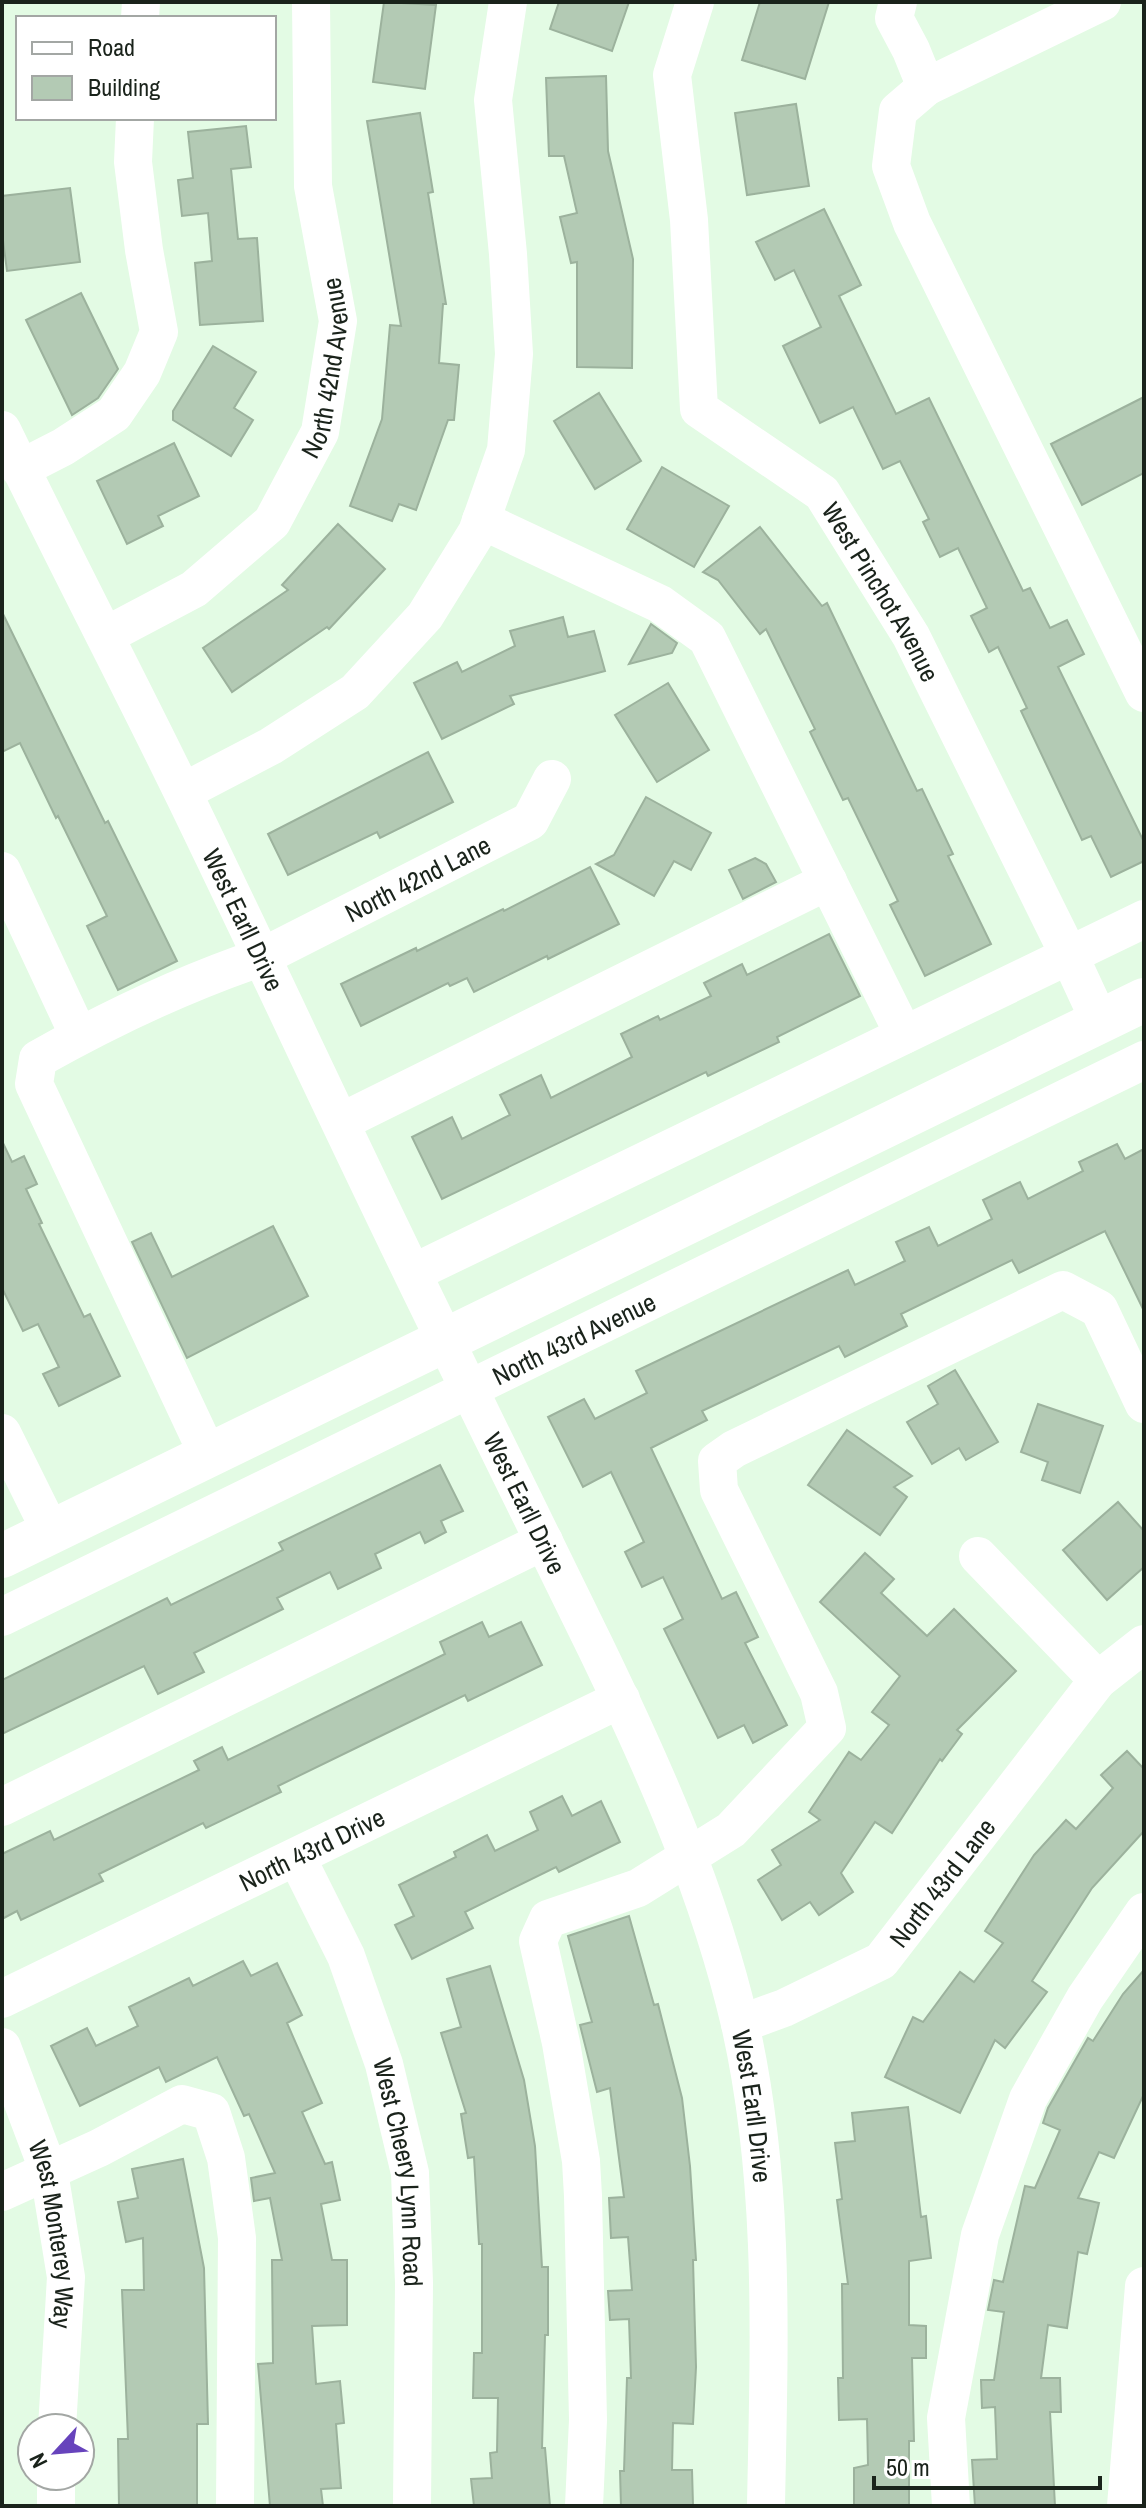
<svg xmlns="http://www.w3.org/2000/svg" width="1146" height="2508" font-family="'Archivo Narrow',sans-serif">
<style>
.building{fill:#b3cab4;stroke:#9cb29d;stroke-width:2}
.lines{fill:none;stroke-linecap:round;stroke-linejoin:round}
.minor{stroke:#fff;stroke-width:38}
.major{stroke:#fff;stroke-width:44}
.labels{text-anchor:middle;dominant-baseline:central;stroke-width:6;stroke-linejoin:round;paint-order:stroke}
.street-label{font-size:26px;fill:#1a231b;stroke:#fff}
</style>
<rect width="100%" height="100%" fill="#e3fbe4"/>
<!-- building -->
<g class="building">
<polygon points="384,2 436,5 425,89 373,82"/>
<polygon points="559,2 629,2 612,51 550,29"/>
<polygon points="760,2 829,2 805,79 742,60"/>
<polygon points="606,76 608,151 633,259 632,368 577,367 577,262 571,263 560,217 577,213 564,156 549,156 546,78"/>
<polygon points="796,104 809,186 747,195 735,113"/>
<polygon points="420,113 433,192 428,193 446,304 443,304 439,363 459,365 454,420 448,420 416,510 399,504 392,521 350,506 382,419 390,325 401,326 367,121"/>
<polygon points="246,126 251,167 231,169 238,239 257,238 263,321 200,325 195,263 212,261 208,213 182,216 178,180 193,178 188,132"/>
<polygon points="70,188 80,262 7,271 2,233 2,196"/>
<polygon points="824,209 861,285 839,296 896,414 929,398 1023,591 1030,588 1050,628 1067,620 1084,654 1058,667 1144,842 1144,861 1111,877 1091,836 1082,840 1021,711 1027,708 998,647 989,652 971,616 987,608 958,548 940,557 923,522 929,519 900,461 883,469 853,407 820,423 783,346 821,327 794,270 775,280 756,242"/>
<polygon points="81,293 118,369 98,398 72,415 26,320"/>
<polygon points="213,346 256,372 234,408 253,420 231,456 173,420 173,411"/>
<polygon points="599,393 641,461 595,489 554,421"/>
<polygon points="1144,397 1144,473 1082,505 1051,444"/>
<polygon points="174,443 199,496 158,516 163,526 127,544 97,481"/>
<polygon points="662,467 729,506 694,567 627,529"/>
<polygon points="338,524 385,569 329,629 327,627 232,692 203,648 288,590 282,585"/>
<polygon points="760,527 822,606 827,603 917,791 922,789 953,854 948,856 991,944 925,976 890,905 898,901 848,798 843,800 810,732 815,729 766,629 760,634 718,580 703,572"/>
<polygon points="2,612 105,823 108,821 177,961 118,990 87,926 107,916 58,816 56,818 20,743 2,752"/>
<polygon points="563,617 568,637 594,631 605,671 510,696 514,704 442,739 414,683 457,662 462,672 515,646 510,631"/>
<polygon points="651,624 677,643 672,653 629,664"/>
<polygon points="668,683 709,750 657,782 615,715"/>
<polygon points="428,752 453,802 380,838 377,832 288,875 268,834"/>
<polygon points="646,797 711,833 691,870 674,861 654,896 596,864 614,855"/>
<polygon points="755,858 766,864 776,882 743,899 729,870"/>
<polygon points="590,867 619,924 548,959 547,956 474,992 467,978 450,986 448,983 361,1026 341,984 416,948 417,951 503,909 504,911"/>
<polygon points="829,934 860,996 777,1037 779,1042 708,1076 706,1072 442,1199 412,1137 452,1117 462,1139 510,1115 500,1095 541,1075 551,1098 632,1057 621,1034 658,1016 660,1020 711,996 704,983 742,964 747,975"/>
<polygon points="2,1141 12,1162 24,1156 37,1184 26,1189 42,1223 39,1224 84,1317 90,1314 120,1376 59,1406 43,1374 59,1367 38,1324 23,1331 2,1288"/>
<polygon points="1117,1144 1125,1159 1144,1149 1144,1311 1105,1231 1019,1273 1012,1260 901,1314 907,1326 845,1357 839,1346 755,1386 702,1411 707,1420 651,1448 722,1599 736,1592 758,1637 745,1643 787,1725 753,1743 744,1725 718,1738 664,1629 683,1619 663,1577 642,1587 625,1552 644,1542 611,1472 583,1487 548,1417 584,1399 595,1419 647,1393 636,1371 848,1270 855,1285 905,1261 896,1242 929,1227 938,1246 992,1219 983,1200 1020,1182 1028,1199 1083,1171 1079,1162"/>
<polygon points="273,1226 308,1296 187,1358 132,1242 151,1233 172,1277"/>
<polygon points="955,1370 998,1442 966,1460 959,1448 932,1464 907,1422 938,1404 928,1386"/>
<polygon points="1038,1404 1103,1426 1080,1493 1042,1480 1048,1462 1021,1452"/>
<polygon points="847,1430 912,1476 894,1487 907,1497 880,1535 808,1485"/>
<polygon points="440,1465 463,1511 441,1521 446,1532 425,1543 420,1532 375,1554 381,1568 338,1589 330,1572 277,1598 283,1609 194,1653 204,1672 158,1694 144,1666 2,1734 2,1680 167,1598 171,1605 283,1550 279,1543"/>
<polygon points="1118,1502 1144,1531 1144,1567 1107,1600 1063,1550"/>
<polygon points="865,1553 894,1579 881,1593 927,1636 954,1609 1016,1671 957,1730 962,1734 942,1761 940,1759 892,1833 875,1822 841,1873 853,1892 819,1915 810,1902 782,1920 758,1880 781,1865 772,1850 820,1820 809,1812 849,1752 861,1760 889,1725 872,1712 900,1676 820,1602"/>
<polygon points="482,1622 489,1637 521,1622 542,1665 468,1701 465,1695 360,1746 278,1786 281,1792 206,1828 203,1823 99,1874 103,1881 21,1920 17,1911 2,1919 2,1854 50,1831 54,1840 199,1770 194,1761 222,1747 228,1760 445,1654 440,1642"/>
<polygon points="1127,1751 1144,1769 1144,1831 1092,1888 1032,1981 1047,1992 1005,2048 995,2040 960,2113 885,2077 913,2017 923,2022 960,1972 974,1982 1003,1943 985,1931 1034,1855 1066,1820 1076,1829 1113,1788 1101,1775"/>
<polygon points="562,1796 572,1816 601,1801 620,1842 559,1872 556,1867 465,1912 473,1928 412,1959 395,1925 414,1916 399,1885 456,1857 454,1852 487,1835 495,1851 538,1830 530,1812"/>
<polygon points="629,1916 654,2005 658,2004 682,2098 690,2166 696,2260 693,2260 696,2367 693,2424 673,2423 672,2470 692,2470 693,2505 621,2506 620,2471 624,2471 627,2378 631,2378 629,2319 610,2320 608,2291 632,2290 628,2237 611,2238 609,2198 624,2197 610,2088 597,2092 580,2025 592,2022 568,1936"/>
<polygon points="243,1961 251,1976 277,1963 302,2015 287,2023 322,2103 302,2112 325,2164 332,2162 340,2200 321,2204 332,2260 347,2260 347,2325 312,2326 316,2384 340,2381 344,2423 336,2424 341,2488 321,2489 323,2506 270,2506 258,2364 273,2363 272,2260 282,2260 270,2198 254,2201 251,2178 275,2173 249,2114 244,2116 217,2057 166,2082 159,2067 80,2106 51,2046 87,2028 96,2046 138,2026 129,2007 189,1978 193,1986"/>
<polygon points="490,1966 524,2080 535,2146 542,2267 548,2267 548,2335 545,2335 542,2448 545,2448 550,2506 474,2506 471,2479 492,2478 490,2453 497,2452 498,2398 473,2398 474,2353 482,2353 482,2244 479,2244 474,2157 468,2158 461,2114 466,2113 441,2033 461,2027 447,1979"/>
<polygon points="1144,1970 1144,2094 1114,2158 1099,2152 1078,2198 1099,2203 1087,2254 1078,2252 1067,2328 1048,2325 1041,2378 1060,2378 1061,2412 1050,2412 1055,2506 975,2506 972,2460 997,2459 995,2407 982,2408 981,2380 994,2380 1004,2312 988,2310 994,2280 1003,2282 1025,2186 1035,2188 1060,2130 1043,2123 1048,2108 1088,2038 1093,2041 1123,1994"/>
<polygon points="908,2107 921,2217 926,2216 931,2258 909,2261 909,2325 926,2326 926,2358 912,2358 914,2441 909,2441 909,2506 854,2506 854,2468 868,2465 867,2419 839,2420 838,2378 843,2378 842,2284 848,2284 837,2200 842,2199 835,2143 855,2141 852,2113"/>
<polygon points="183,2159 204,2268 208,2424 197,2424 197,2506 119,2506 118,2439 128,2439 122,2290 144,2290 143,2238 126,2242 118,2202 138,2198 132,2169"/>
</g>
<g class="lines">
<!-- minor -->
<g class="minor">
<path id="s1" d="M695 2 672 75 689 220 699 409 822 493 911 636 1069 955 1100 1022"/>
<polyline points="898,2 894,18 911,50 926,87 898,111 891,166 912,223 1144,693"/>
<polyline points="140,18 141,2"/>
<polyline points="926,87 1102,2"/>
<path id="s2" d="M2 430C61 552 124 672 183 793 272 976 356 1160 446 1342 496 1443 546 1544 595 1646 654 1768 709 1891 740 2024 776 2183 769 2344 766 2506"/>
<polyline points="20,469 63,447 114,414 142,373 159,332 144,250 133,162 135,118"/>
<polyline points="481,520 660,604 707,638 904,1035"/>
<path id="s3" d="M105 636 194 589 272 522 320 432 338 321 313 186 311 2"/>
<polyline points="183,792 271,746 355,692 425,616 477,532 506,450 514,354 508,254 493,100 508,2"/>
<polyline points="2,871 79,1036"/>
<polyline points="341,1122 828,881"/>
<polyline points="413,1273 1144,919"/>
<polyline points="2,1433 51,1532"/>
<path id="s4" d="M209 1457 34 1084 38 1059C109 1019 185 983 262 957L530 821 552 779"/>
<polyline points="978,1556 1098,1680"/>
<path id="s5" d="M2 1617 1144 1060"/>
<polyline points="2,1807 544,1541"/>
<path id="s6" d="M297 1858 346 1956 384 2064 410 2173 414 2283 412 2506"/>
<path id="s7" d="M2 1999 621 1699"/>
<path id="s8" d="M740 2024 784 2008 881 1961 1098 1680 1144 1644"/>
<path id="s9" d="M2 2047 49 2172 66 2277 57 2428"/>
<polyline points="2,2192 99,2148 182,2104 211,2112 226,2158 237,2238 235,2506"/>
<polyline points="56,2506 56,2476"/>
<polyline points="584,2506 588,2420 583,2196 581,2161 561,2043 538,1941 548,1919 638,1888 731,1830 827,1728 819,1693 719,1490 717,1461 734,1449 1063,1290 1099,1309 1144,1404"/>
<polyline points="951,2506 946,2418 980,2235 1028,2099 1085,1998 1144,1912"/>
<polyline points="1126,2506 1144,2286"/>
</g>
<!-- major -->
<polyline class="major" points="2,1556 1144,1000"/>
</g>
<g class="labels">
<!-- street labels -->
<g class="street-label">
<text stroke="none"><textPath href="#s3" startOffset="370">North 42nd Avenue</textPath></text>
<text stroke="none"><textPath href="#s1" startOffset="676">West Pinchot Avenue</textPath></text>
<text stroke="none"><textPath href="#s4" startOffset="858">North 42nd Lane</textPath></text>
<text stroke="none"><textPath href="#s2" startOffset="546">West Earll Drive</textPath></text>
<text stroke="none"><textPath href="#s5" startOffset="636">North 43rd Avenue</textPath></text>
<text stroke="none"><textPath href="#s2" startOffset="1194">West Earll Drive</textPath></text>
<text stroke="none"><textPath href="#s7" startOffset="344">North 43rd Drive</textPath></text>
<text stroke="none"><textPath href="#s8" startOffset="254">North 43rd Lane</textPath></text>
<text stroke="none"><textPath href="#s2" startOffset="1842">West Earll Drive</textPath></text>
<text stroke="none"><textPath href="#s6" startOffset="334">West Cheery Lynn Road</textPath></text>
<text stroke="none"><textPath href="#s9" startOffset="196">West Monterey Way</textPath></text>
</g>
</g>
<!-- border -->
<rect width="1146" height="2508" fill="none" stroke="#1a231b" stroke-width="8"/>
<!-- legend -->
<rect x="16" y="16" width="260" height="104" fill="#ffffff" stroke="#a3a7a4" stroke-width="2"/>
<rect x="32" y="42" width="40" height="12" fill="#ffffff" stroke="#a3a7a4" stroke-width="2"/>
<text x="88" y="56" font-size="24" fill="#1a231b">Road</text>
<rect x="32" y="76" width="40" height="24" fill="#b3cab4" stroke="#a3a7a4" stroke-width="2"/>
<text x="88" y="96" font-size="24" fill="#1a231b">Building</text>
<!-- north arrow -->
<g transform="translate(56 2452) rotate(244)"><circle r="38" fill="#ffffff" stroke="#a3a7a4" stroke-width="2"/>
<path d="M0-6L14 30L0 20L-14 30Z" fill="#6743bc"/>
<text y="-12" font-size="22" font-weight="bold" text-anchor="middle" fill="#1a231b">N</text>
</g>
<!-- scale -->
<path d="M874 2476v12h226v-12" fill="none" stroke="#1a231b" stroke-width="4"/>
<text x="886" y="2476" font-size="24" fill="#1a231b" stroke="#ffffff" stroke-width="6" paint-order="stroke">50 m</text>
</svg>
